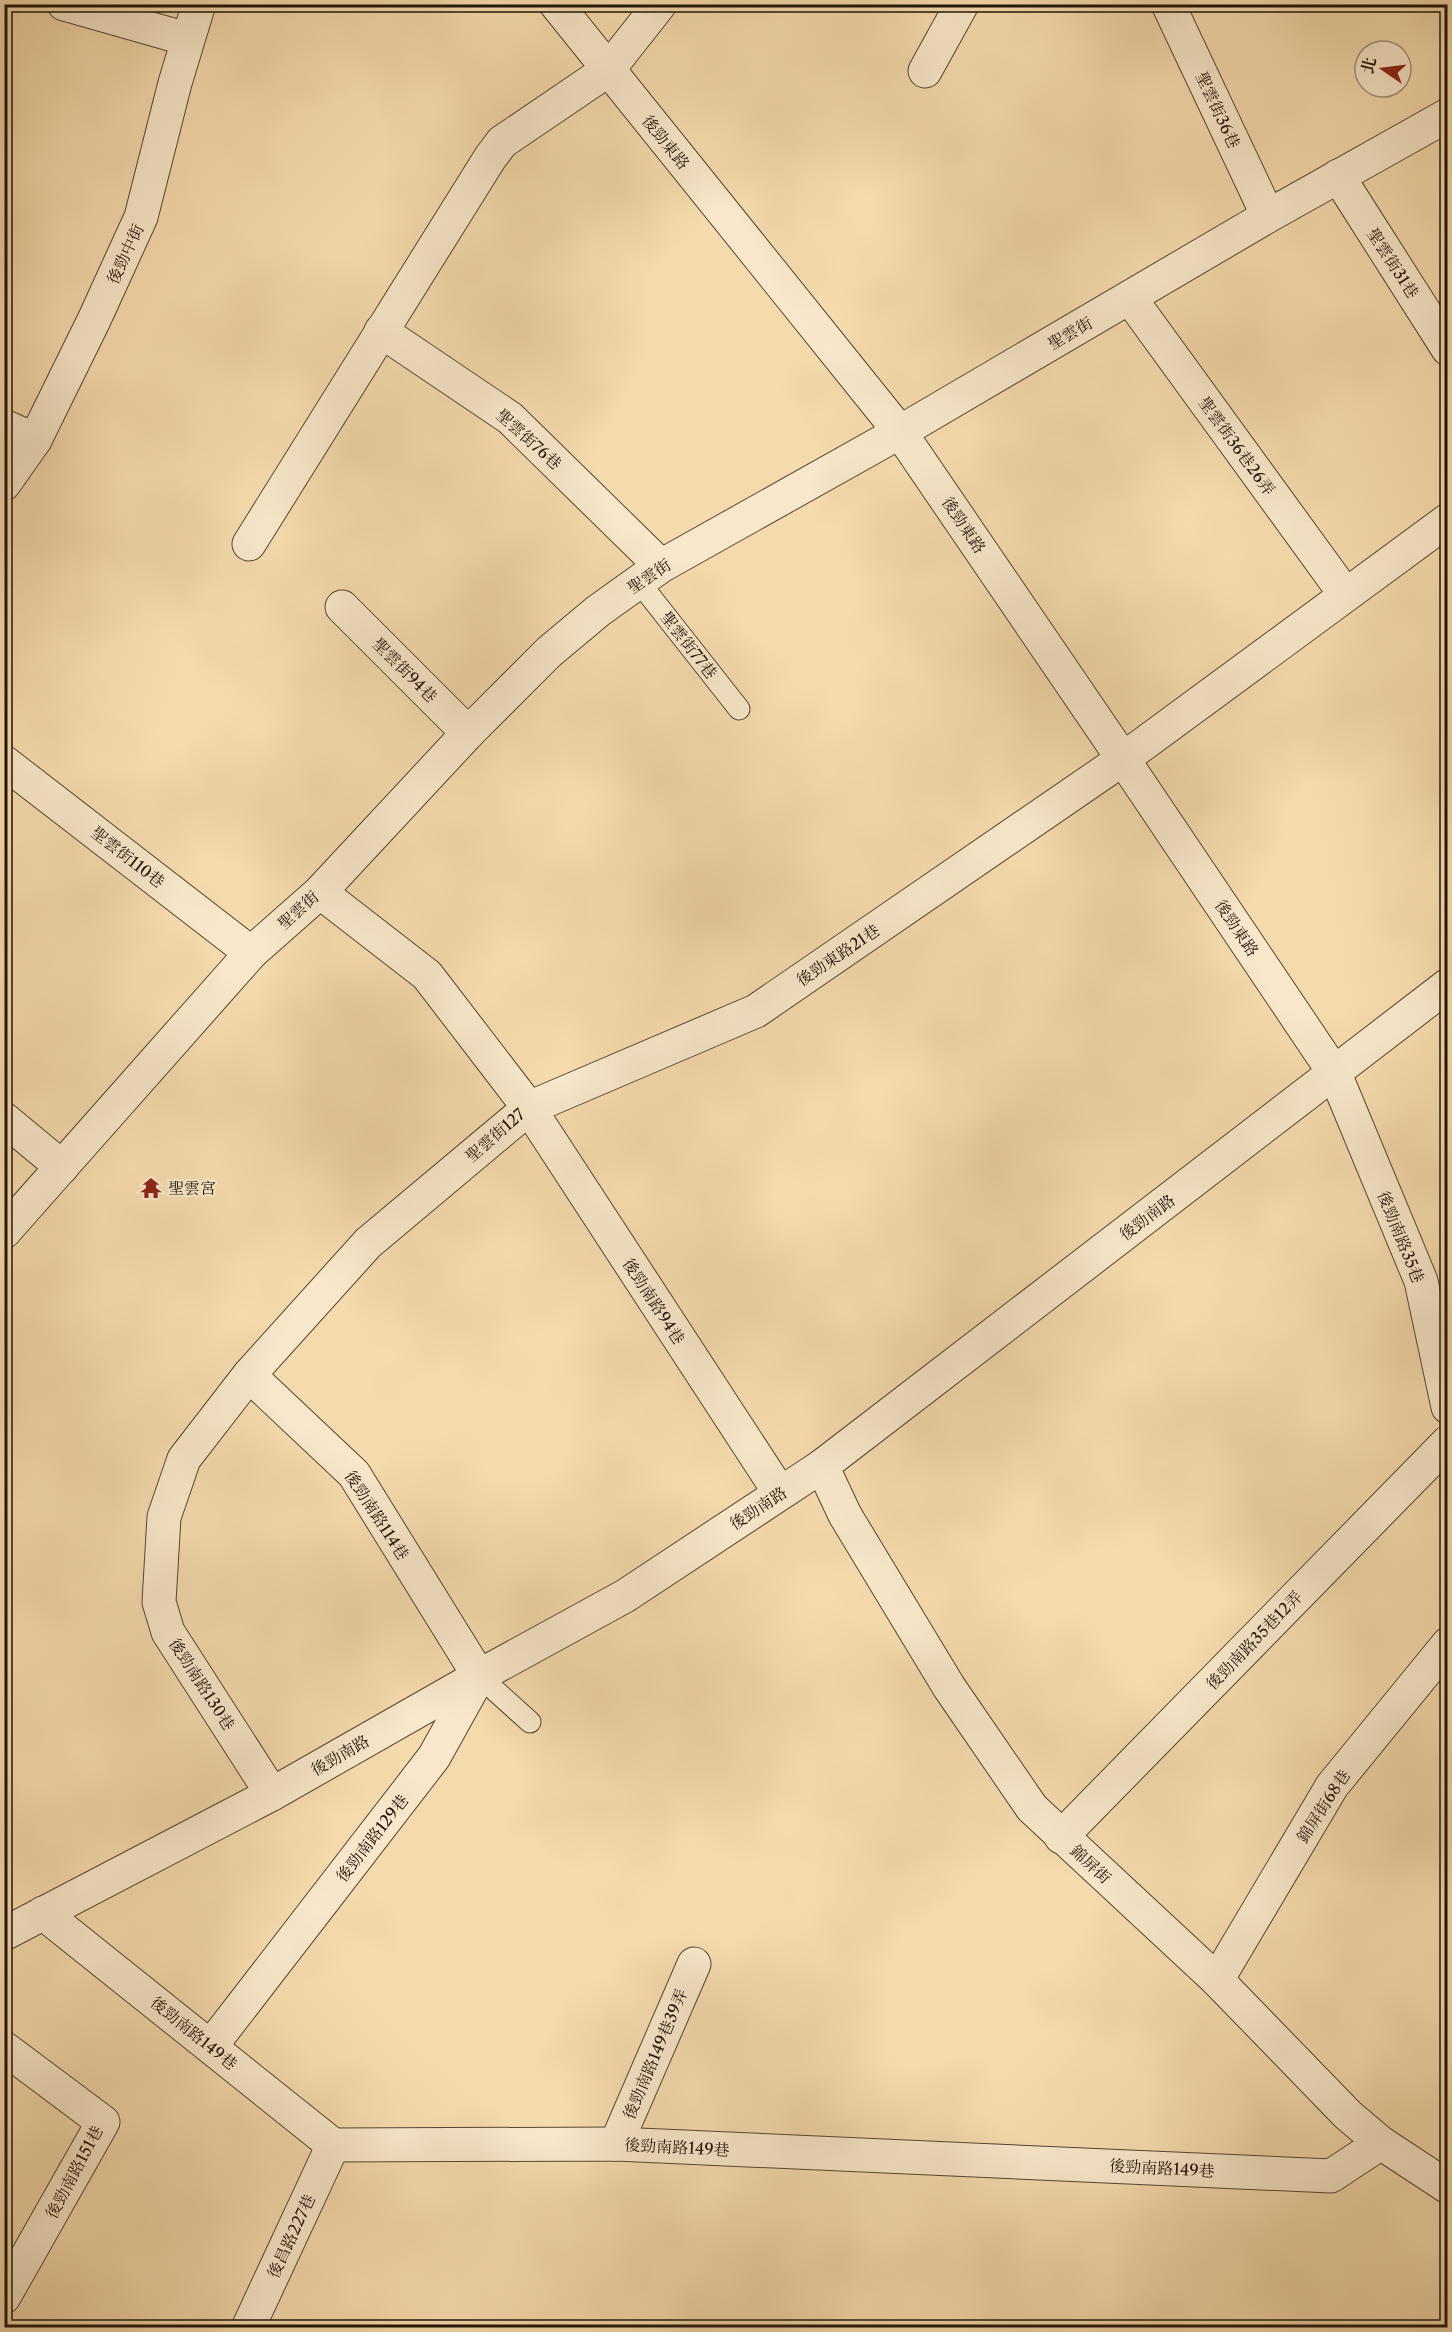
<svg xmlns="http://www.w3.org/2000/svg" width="1452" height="2332" font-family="'Libre Caslon Text','Noto Serif TC',serif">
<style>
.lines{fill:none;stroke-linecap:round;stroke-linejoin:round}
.lane-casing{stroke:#554532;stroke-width:23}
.street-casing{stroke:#554532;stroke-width:35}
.lane{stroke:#f8e7ca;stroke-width:21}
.street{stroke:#f8e7ca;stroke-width:33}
.labels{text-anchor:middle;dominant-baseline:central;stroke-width:4.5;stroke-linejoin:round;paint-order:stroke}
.street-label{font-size:16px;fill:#201309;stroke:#f8e7ca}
.poi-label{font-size:16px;fill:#201309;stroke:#f8e7ca;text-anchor:start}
</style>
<rect width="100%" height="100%" fill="#f5daad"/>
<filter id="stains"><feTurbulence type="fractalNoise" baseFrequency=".00333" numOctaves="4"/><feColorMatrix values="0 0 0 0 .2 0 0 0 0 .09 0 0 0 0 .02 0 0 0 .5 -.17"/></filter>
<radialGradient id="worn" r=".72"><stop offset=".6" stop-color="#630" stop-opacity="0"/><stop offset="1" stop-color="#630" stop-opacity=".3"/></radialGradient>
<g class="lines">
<defs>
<g id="lane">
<polyline points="639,582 739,709"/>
<polyline points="479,1676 530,1722"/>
</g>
<g id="street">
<polyline points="64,4 187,39"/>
<polyline points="556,4 900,432 1123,759 1335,1074 1421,1281 1448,1407"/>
<polyline points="1168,4 1268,216"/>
<polyline points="925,71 962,4"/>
<polyline points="1338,176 1448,349"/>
<polyline points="1130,298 1345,594"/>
<polyline points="381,331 510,418 661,566"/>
<polyline points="4,426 35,440"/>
<polyline points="4,484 35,440 94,320 141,217 175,83 199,4"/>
<polyline points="249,544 490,158 502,142 608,70 660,4"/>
<polyline points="342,607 468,733"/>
<polyline points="4,762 251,953"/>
<polyline points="4,1119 62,1167"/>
<polyline points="4,1232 251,953 320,892 468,733 549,652 598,611 661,566 900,432 1268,216 1448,115"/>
<polyline points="822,1466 845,1515 949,1687 1032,1808 1217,1980 1348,2115 1381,2143 1448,2187"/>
<polyline points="780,1493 529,1108 756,1011 1123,759 1448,520"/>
<polyline points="272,1794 168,1632 159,1602 164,1517 184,1459 249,1375 368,1243 529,1108 427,975 320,892"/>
<polyline points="1061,1837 1448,1442"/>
<polyline points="43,1913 333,2145 616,2144 1331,2176 1381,2143"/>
<polyline points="4,1934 272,1794 479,1676 625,1596 822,1466 1448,985"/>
<polyline points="1217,1980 1332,1786 1448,1644"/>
<polyline points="211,2046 434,1757 479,1676 354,1474 249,1375"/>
<polyline points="4,2048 103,2122 4,2297"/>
<polyline points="616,2144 694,1964"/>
<polyline points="248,2328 333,2145"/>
</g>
</defs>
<!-- lane casing -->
<use href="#lane" class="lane-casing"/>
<!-- street casing -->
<use href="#street" class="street-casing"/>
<!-- lane -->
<use href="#lane" class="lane"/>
<!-- street -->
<use href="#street" class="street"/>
</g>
<!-- icons -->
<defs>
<symbol id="temple-bare" viewBox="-9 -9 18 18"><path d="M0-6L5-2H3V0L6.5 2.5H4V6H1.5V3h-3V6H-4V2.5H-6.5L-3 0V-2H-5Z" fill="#8f2418" stroke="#f8e7ca" stroke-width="2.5" paint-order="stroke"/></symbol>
</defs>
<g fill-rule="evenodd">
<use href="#temple-bare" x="136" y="1173" width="30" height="30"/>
</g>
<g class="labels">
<!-- street labels -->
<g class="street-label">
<text transform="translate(1218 110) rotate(65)">聖雲街36巷</text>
<text transform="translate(666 142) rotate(51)">後勁東路</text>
<text transform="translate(125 254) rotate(-65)">後勁中街</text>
<text transform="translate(1393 263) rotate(57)">聖雲街31巷</text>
<text transform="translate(1070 333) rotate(-30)">聖雲街</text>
<text transform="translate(529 439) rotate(42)">聖雲街76巷</text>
<text transform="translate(1237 446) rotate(54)">聖雲街36巷26弄</text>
<text transform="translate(964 525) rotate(56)">後勁東路</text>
<text transform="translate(649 576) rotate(-34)">聖雲街</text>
<text transform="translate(689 645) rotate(52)">聖雲街77巷</text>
<text transform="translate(405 670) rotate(45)">聖雲街94巷</text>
<text transform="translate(128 857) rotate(38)">聖雲街110巷</text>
<text transform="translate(298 910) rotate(-42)">聖雲街</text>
<text transform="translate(1237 928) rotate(56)">後勁東路</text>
<text transform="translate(838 955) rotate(-34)">後勁東路21巷</text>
<text transform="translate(495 1135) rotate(-41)">聖雲街127</text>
<text transform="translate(1147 1217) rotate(-37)">後勁南路</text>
<text transform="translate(1401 1237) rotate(68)">後勁南路35巷</text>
<text transform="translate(654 1301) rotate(57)">後勁南路94巷</text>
<text transform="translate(758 1508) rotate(-33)">後勁南路</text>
<text transform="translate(377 1515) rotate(57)">後勁南路114巷</text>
<text transform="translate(1254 1640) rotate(-46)">後勁南路35巷12弄</text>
<text transform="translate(202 1684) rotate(57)">後勁南路130巷</text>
<text transform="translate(340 1755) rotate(-30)">後勁南路</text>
<text transform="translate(1323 1806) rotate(-57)">錦屏街68巷</text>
<text transform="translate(372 1838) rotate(-52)">後勁南路129巷</text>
<text transform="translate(1091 1864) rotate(43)">錦屏街</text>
<text transform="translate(194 2033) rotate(39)">後勁南路149巷</text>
<text transform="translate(655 2054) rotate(-67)">後勁南路149巷39弄</text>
<text transform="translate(677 2147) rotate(3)">後勁南路149巷</text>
<text transform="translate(1162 2168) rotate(3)">後勁南路149巷</text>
<text transform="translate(74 2172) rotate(-62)">後勁南路151巷</text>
<text transform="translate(291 2236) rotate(-65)">後昌路227巷</text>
</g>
<!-- poi labels -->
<g class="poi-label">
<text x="168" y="1188">聖雲宮</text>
</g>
</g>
<!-- margin -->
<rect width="1452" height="2332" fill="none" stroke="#f5daad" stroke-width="24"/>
<rect x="6" y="6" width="1440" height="2320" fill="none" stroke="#201309" stroke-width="3"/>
<rect x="12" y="12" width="1428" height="2308" fill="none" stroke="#201309" stroke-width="1.5"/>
<!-- north arrow -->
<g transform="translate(1383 69) rotate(284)"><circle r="28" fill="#f8e7ca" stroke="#a2927d" stroke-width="1.5"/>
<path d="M0-4.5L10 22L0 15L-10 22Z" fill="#8f2418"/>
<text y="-9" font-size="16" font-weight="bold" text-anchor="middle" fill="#201309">北</text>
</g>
<rect width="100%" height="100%" filter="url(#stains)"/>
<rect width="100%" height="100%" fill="url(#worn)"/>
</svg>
